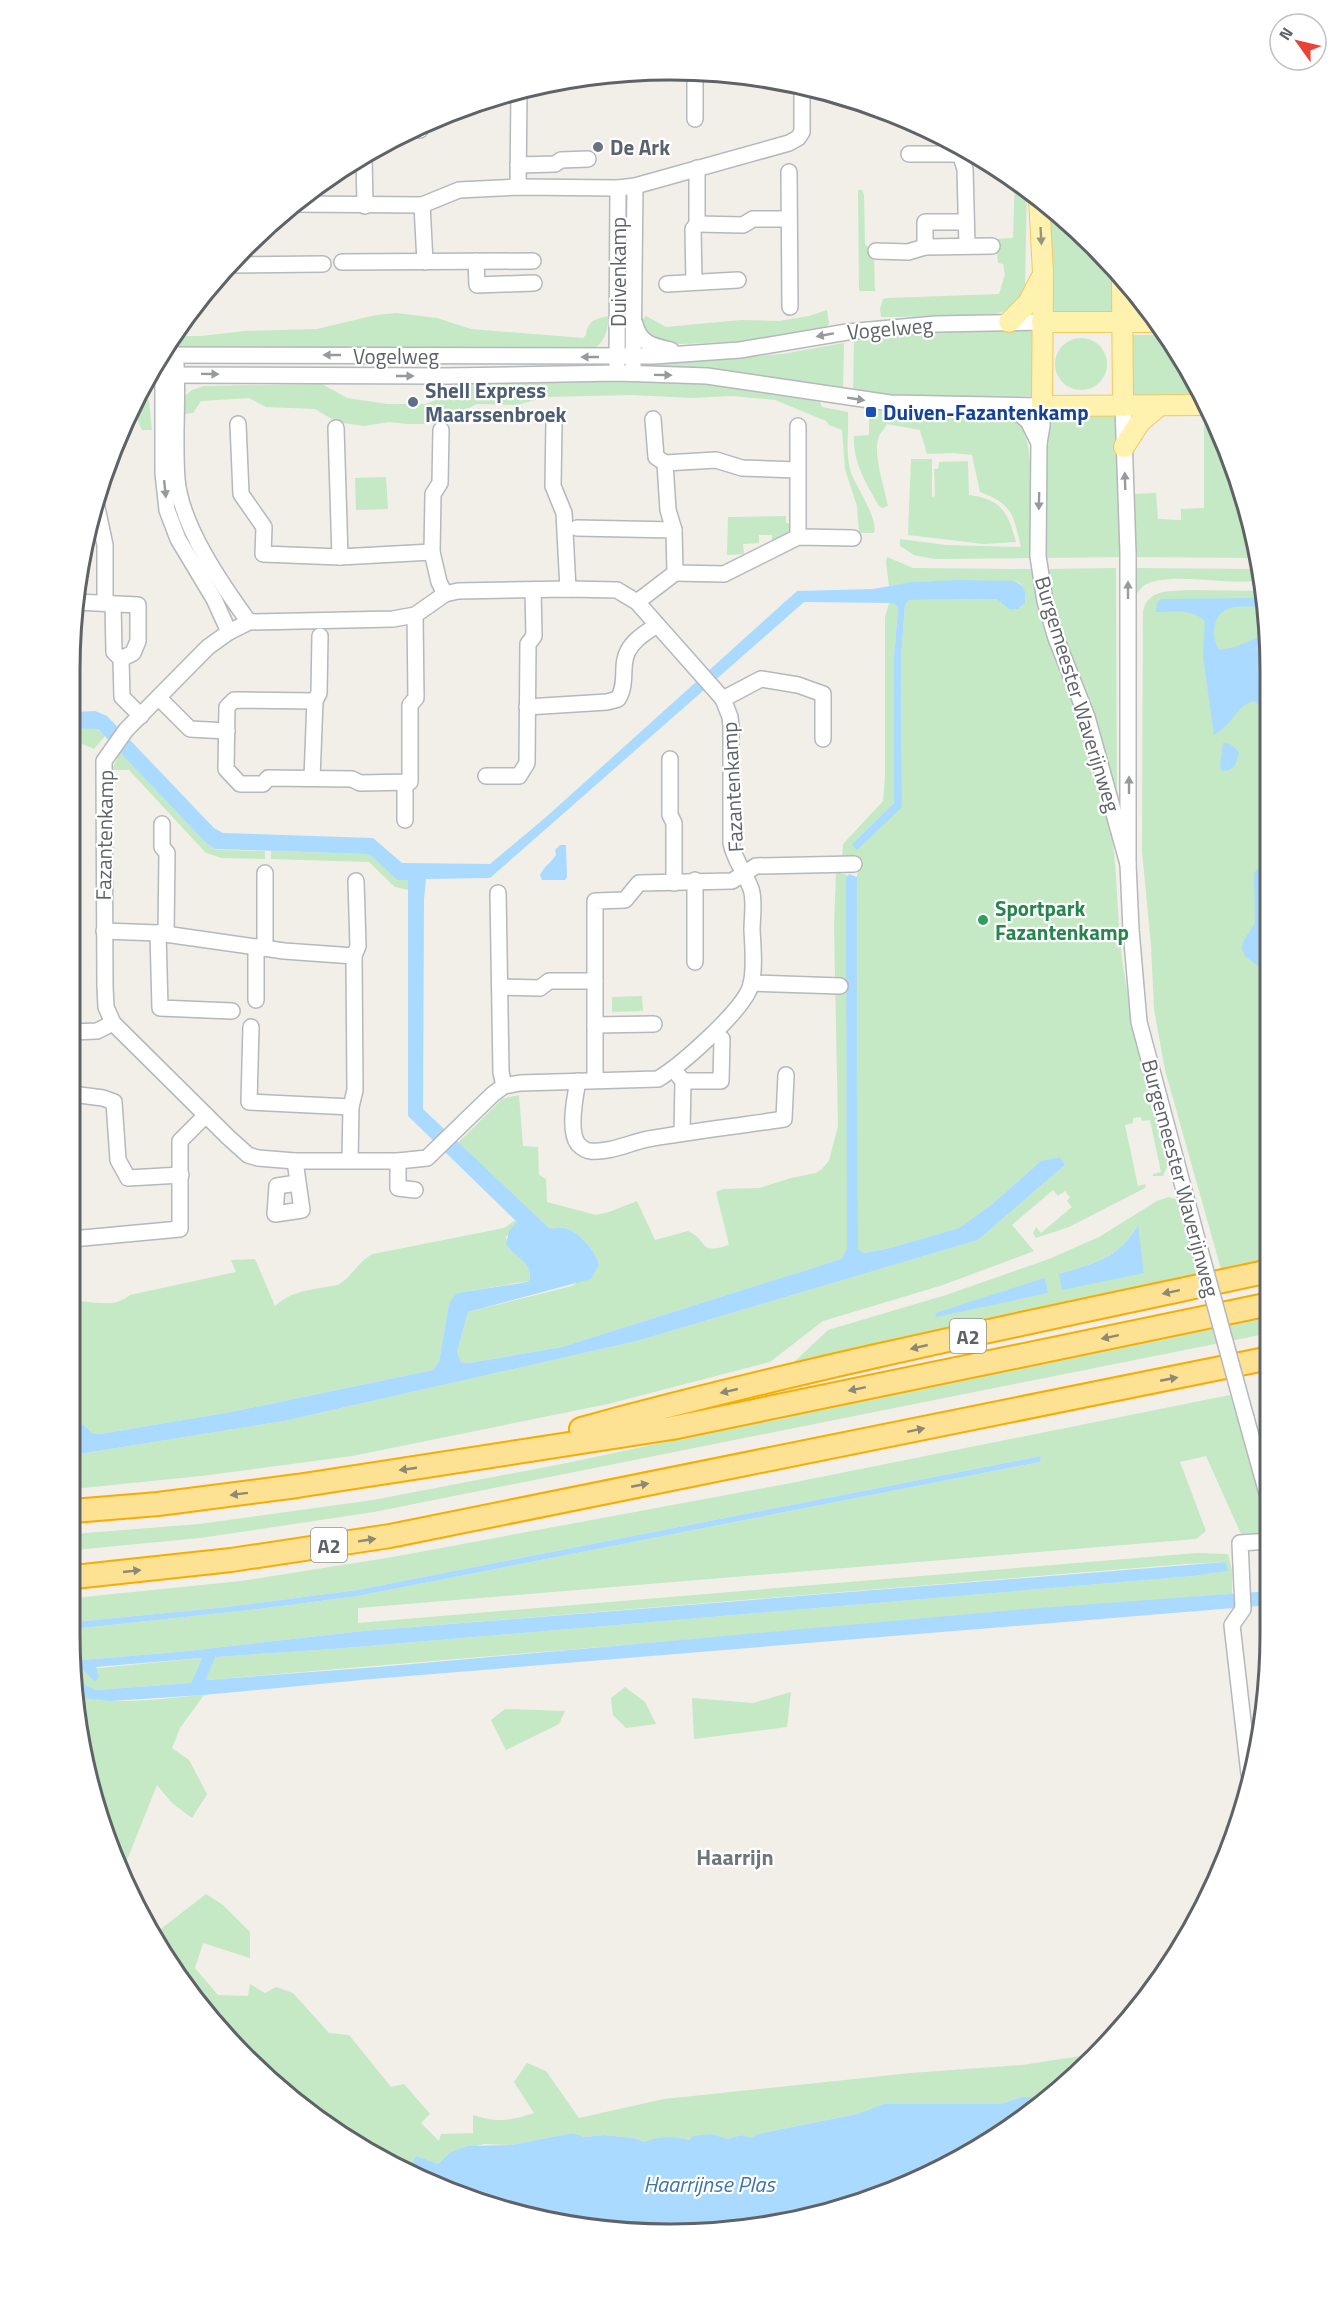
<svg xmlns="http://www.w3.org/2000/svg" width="1340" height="2303" font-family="'Titillium Web',sans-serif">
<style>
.green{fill:#c5e8c5;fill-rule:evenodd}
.water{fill:#aadaff}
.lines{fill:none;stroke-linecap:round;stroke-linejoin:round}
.minor-casing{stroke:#b5b8bc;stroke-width:18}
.major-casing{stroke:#f2c960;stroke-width:22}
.highway-casing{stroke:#f9ab00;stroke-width:26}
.minor{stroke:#fff;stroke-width:15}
.major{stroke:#fff2af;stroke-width:20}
.highway{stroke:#fde293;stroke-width:22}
.minor-bridge-casing{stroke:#b5b8bc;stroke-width:18;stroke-linecap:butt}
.minor-bridge{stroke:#fff;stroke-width:15}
.oneway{fill:#979581}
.oneway2{fill:#979a9d}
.oneway3{fill:#8e8975}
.worship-dot{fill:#6b7280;stroke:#fff;stroke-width:2}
.service-dot{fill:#5c6f8a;stroke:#fff;stroke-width:2}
.transit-dot{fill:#1a4fb4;stroke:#fff;stroke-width:2}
.leisure-dot{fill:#2e9e5b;stroke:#fff;stroke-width:2}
.labels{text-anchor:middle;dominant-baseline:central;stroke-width:4.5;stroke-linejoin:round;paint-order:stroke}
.shield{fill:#fff;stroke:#8f9295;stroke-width:1.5}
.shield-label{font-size:20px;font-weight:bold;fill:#5f6368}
.worship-label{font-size:21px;font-weight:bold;fill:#5b616d;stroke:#fff;text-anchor:start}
.street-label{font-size:21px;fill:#5f6368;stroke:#fff}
.service-label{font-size:21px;font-weight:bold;fill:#4e5e75;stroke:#fff;text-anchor:start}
.transit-label{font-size:21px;font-weight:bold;fill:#164399;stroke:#fff;text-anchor:start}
.leisure-label{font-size:21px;font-weight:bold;fill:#27864d;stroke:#fff;text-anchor:start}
.neighbourhood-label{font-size:22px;font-weight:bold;fill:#70757a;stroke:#fff}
.water-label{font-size:22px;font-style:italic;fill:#4174aa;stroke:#fff}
.rim{fill:none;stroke:#5f6368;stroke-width:3}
</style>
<rect width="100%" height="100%" fill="#f1efe8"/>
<!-- green -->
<g class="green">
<path d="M1015 179 1027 189 1025 284C1021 307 1007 312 986 316L881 317 880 309 883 299 888 298 999 294 1005 274 1003 264 998 263 996 239 1013 238Z"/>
<polygon points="858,190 862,190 864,195 865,244 873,253 874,257 875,291 859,291"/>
<polygon points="1046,205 1095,245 1116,273 1116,317 1049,317"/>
<polygon points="827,310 829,324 826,327 759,341 655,345 638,325 646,316 666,327 741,320 779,321 809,316"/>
<path d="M397 313 437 318 471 329 583 338 586 335C588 320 595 319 609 316 607 332 606 341 592 350L162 352 171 336H201L245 331 317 329 376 315Z"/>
<polygon points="1039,328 1038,396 907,399 853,392 854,341 937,330"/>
<polygon points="1129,335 1164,335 1190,369 1204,399 1130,400"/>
<circle cx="1081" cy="364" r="26"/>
<polygon points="844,343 843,390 726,373 634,365 782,354"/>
<path d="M614 382C651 382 688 381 724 385 757 389 788 395 820 402L822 407 848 412C849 432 845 453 851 473 857 488 878 518 874 533H859L857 506 845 469 842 430 829 425 826 421 775 400 732 396 691 398 632 395 546 397 517 405 477 404 436 424H408L389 422 364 426 337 422 315 409 266 407 249 398 201 401 193 413 184 414 185 396 192 390 204 386 322 384 347 398 387 404H426L479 383Z"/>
<path d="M142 394 149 401 152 430H142C135 418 136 405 142 394Z"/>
<path d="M876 411 927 415 996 414C1004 415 1011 416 1018 422 1038 441 1029 528 1032 558L934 559 914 555 900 546V539L946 545 1021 547C1013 515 1014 505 980 492L972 455 953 453 927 454 920 430 887 424C885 428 881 432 879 436 872 453 885 489 888 506L882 508 879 506C866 483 853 463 854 436L869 435V416Z"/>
<polygon points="1045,412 1115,412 1118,509 1124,532 1125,557 1045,558 1043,541 1046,450"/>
<polygon points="1204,414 1210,414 1239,477 1255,558 1132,557 1130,529 1134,494 1156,493 1158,519 1181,520 1181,509 1204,508"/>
<path d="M911 459H932V497L935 496 934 469H938L939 462 968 461 969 495C1002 499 1008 513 1016 542L984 544 908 535Z"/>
<polygon points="386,477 388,509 356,510 355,478"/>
<polygon points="786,516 786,523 793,523 794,532 772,543 772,535 759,535 759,543 743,544 744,554 727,555 728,517"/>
<path d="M887 557 913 568 1033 569C1058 645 1086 722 1105 800 1118 851 1116 905 1122 958 1131 1028 1151 1095 1169 1162L1163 1176H1153V1174L1161 1172 1150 1120 1142 1121 1141 1117 1133 1118V1123L1125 1125 1138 1186 1146 1184 1145 1188 1069 1227 1036 1238 1033 1233 1036 1227 1041 1233 1072 1207 1067 1201 1070 1197 1065 1191 1058 1196 1053 1190 1012 1225 1034 1251 943 1285 823 1321 770 1362 608 1404 352 1456 201 1476 73 1489V1455L284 1421 637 1341 978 1240 1065 1165 1060 1157 1041 1161 992 1204 959 1228 890 1248 864 1253 858 1249 857 875 863 861H842L843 844 883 801 885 778V618L889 603H894L898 608 894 658V803L852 844 902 807 901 658 905 605 909 600 996 599 1010 610 1018 609 1025 603 1026 597 1020 583 1014 581H928L889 586 886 562Z"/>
<path d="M1116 568 1117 806C1112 782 1107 758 1099 735 1081 679 1057 627 1046 569Z"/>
<path d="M1132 568 1257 569 1260 580C1232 587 1163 569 1142 587 1137 592 1135 598 1132 604Z"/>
<path d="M1187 590 1262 591 1270 630V1259L1221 1269 1165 1070 1154 1009 1151 945 1142 851 1143 611C1149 589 1167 592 1187 590Z"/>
<polygon points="71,728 96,728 105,736 94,749 71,739"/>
<polygon points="120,752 206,843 216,850 265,851 265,859 222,858 206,853 129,770 112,770"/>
<polygon points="271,851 366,854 374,858 397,879 408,880 409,890 395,887 369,862 271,859"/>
<path d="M836 872 847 875V1249L841 1259 562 1347 469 1363 461 1362 457 1352 468 1312 572 1286 599 1265C596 1251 579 1231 564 1228 559 1227 555 1229 549 1228L458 1143 502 1099 519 1095 523 1146 538 1147 539 1175 546 1179 547 1202 596 1215 609 1212 637 1201 655 1240 688 1231C710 1241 696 1255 729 1245L716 1192 723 1189 760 1188 791 1178 816 1173 822 1169 829 1161 838 1126 834 927Z"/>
<polygon points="642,996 643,1011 612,1012 612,997"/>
<path d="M1169 1197 1179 1200 1197 1275 791 1365 828 1330 946 1295 1049 1259 1099 1237 1157 1201ZM1137 1226 1144 1273 1059 1274C1095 1262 1116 1261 1137 1226ZM1045 1279 1047 1293 936 1316 935 1313Z"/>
<path d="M516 1220 518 1223 506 1237 508 1248C519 1257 533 1264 529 1281L464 1292 449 1303 439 1362 433 1370 231 1412 100 1434 92 1433 73 1415V1301C93 1300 112 1310 130 1295L236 1272 231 1260 255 1259 275 1306C292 1290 316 1289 338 1285 352 1277 358 1261 373 1254L504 1228Z"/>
<polygon points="1270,1315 1270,1333 374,1512 200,1538 74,1550 74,1534 199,1524 373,1500 567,1463 965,1378"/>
<polygon points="1230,1395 1266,1516 1264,1519 1265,1533 1241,1534 1206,1456 1180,1462 1206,1531 1196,1539 358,1608 358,1623 1197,1553 1228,1554 1232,1570 1232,1594 206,1680 214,1657 333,1649 1194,1576 1226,1571 1225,1562 1186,1564 363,1631 178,1652 82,1660 74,1650 74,1629 267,1608 358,1596 1040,1462 1041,1456 357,1590 227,1607 74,1622 74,1598 241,1581 387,1558 791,1483"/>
<polygon points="202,1658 191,1683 96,1690 74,1679 74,1672 79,1670"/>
<polygon points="625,1687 645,1702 656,1724 626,1728 613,1715 611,1698"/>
<path d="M74 1692C101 1709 171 1697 204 1695L180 1728 172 1748 189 1760 207 1794 192 1818 172 1803 157 1785 121 1875 101 1826 74 1712Z"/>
<polygon points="791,1692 787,1727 694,1739 692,1698 753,1703"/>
<polygon points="505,1709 565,1711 559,1724 506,1750 491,1720"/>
<path d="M206 1894 223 1905 250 1932V1958L203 1943 195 1968 218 1995 248 1996 250 1984 265 1993 276 1987 293 1993 329 2033 349 2035 391 2087 404 2084 430 2114 421 2123 439 2141 441 2134 473 2133V2115C498 2123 509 2121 534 2113L514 2082 527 2063 546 2071 579 2118 664 2099 911 2073 1022 2065 1094 2054 1066 2085 1054 2093 1047 2092 1034 2097H1021L1001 2104H884L857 2114 757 2134 752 2138 742 2135 727 2139 713 2134 690 2140 678 2138 645 2142 633 2138 604 2135 584 2137 573 2133 511 2145 484 2144 449 2153 438 2164 426 2160 409 2169 402 2159 383 2160 336 2133 245 2058 193 1999 153 1935Z"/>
</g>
<!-- water -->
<g class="water">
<path d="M959 580 1014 581C1024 585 1027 592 1025 603L1018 609 1010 610 996 599 909 600 905 605 901 658 902 807 857 850 852 844 894 803V658L898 608 894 603 804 602 490 878 426 879 424 899 423 1109 549 1228C555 1229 558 1227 564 1228 579 1231 596 1251 599 1265L591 1279 468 1312 457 1352 461 1362 469 1363 562 1347 841 1259 847 1249 846 878 849 874 857 877 858 1249 864 1253 890 1248 959 1228 992 1204 1041 1161 1060 1157 1065 1165 978 1240 637 1341 284 1421 73 1455V1415L92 1433 100 1434 231 1412 433 1370 439 1362 449 1303 456 1294 464 1292 522 1283 529 1281C534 1260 513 1258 506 1244L509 1231 517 1222 408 1116V880H397L374 858 366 854 215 849 206 843 98 729 71 728V712L95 711 107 716 214 828 223 833 373 838 402 863 490 864 545 818 797 591 873 589 912 582Z"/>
<path d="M1263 596 1265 606C1254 608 1241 605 1230 608 1213 613 1210 635 1219 649 1237 651 1252 636 1270 635V755L1262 707 1254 701C1236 705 1232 726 1214 735L1203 656 1205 621C1192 608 1173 612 1156 612L1157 603 1161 599 1251 598Z"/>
<path d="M1223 743C1231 743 1234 746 1239 753 1237 763 1234 771 1222 771L1220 766Z"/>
<path d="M560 845H566L567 877 565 880H542L540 875C544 866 551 863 556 855L555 850Z"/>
<polygon points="1270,865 1270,879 1265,885 1270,910 1270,975 1245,956 1242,948 1243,942 1255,923 1254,874 1256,870"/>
<path d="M1138 1225 1144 1273 1062 1290 1059 1274C1096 1262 1116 1261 1138 1225Z"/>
<polygon points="1045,1278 1048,1293 936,1317 935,1313"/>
<polygon points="1041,1456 1040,1462 358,1596 267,1608 74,1629 74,1622 227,1607 357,1590"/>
<polygon points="1225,1562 1228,1569 1227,1571 1194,1576 333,1649 215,1657 206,1680 378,1667 1027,1609 1270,1591 1270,1605 372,1679 204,1695 110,1701 83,1698 74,1692 74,1679 96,1690 191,1683 202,1658 96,1667 99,1677 95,1682 83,1670 74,1672 74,1650 82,1660 178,1652 363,1631"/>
<path d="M1047 2092 1054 2093 971 2153 900 2188 788 2222 709 2233 592 2229 514 2213 405 2172 383 2160 402 2159 409 2169 416 2156 438 2164 449 2153 468 2146 511 2145 573 2133 584 2137 604 2135 633 2138 645 2142C658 2136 676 2137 690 2140L692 2136 713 2134 727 2139 742 2135 752 2138 757 2134 857 2114 884 2104H1001L1021 2097H1034Z"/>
</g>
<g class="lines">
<defs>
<g id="minor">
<polyline points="655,71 714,73"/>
<polyline points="695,119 695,73"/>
<polyline points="420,125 420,130"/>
<polyline points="960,147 960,154 965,169 967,246"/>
<polyline points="909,154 960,154"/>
<polyline points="364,155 365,206"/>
<polyline points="518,165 555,164 561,160 588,159"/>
<polyline points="789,172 790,307"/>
<polyline points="518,187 519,91"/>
<polyline points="295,204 422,205 459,190 518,187 618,188 635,186 789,143 798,138 802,132 802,85"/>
<polyline points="422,205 425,262"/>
<polyline points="697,224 743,225 753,219 789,219"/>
<polyline points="925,247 925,222 966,222"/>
<polyline points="876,251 908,252 925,247 992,246"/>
<polyline points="476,261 477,285 534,283"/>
<polyline points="342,262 533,261"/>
<polyline points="228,265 323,264"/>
<polyline points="694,282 693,229 697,224 697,168"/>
<polyline points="213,284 214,283"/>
<polyline points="667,284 738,280"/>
<path d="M635 324C640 344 653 346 671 350"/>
<polyline points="161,355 654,356 740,350 847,332 936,324 1042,322"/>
<path d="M176 364C178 402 174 441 177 479 181 526 222 585 249 622"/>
<polyline points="617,365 618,188"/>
<polyline points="633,366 635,186"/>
<polyline points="163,367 163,473 167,510 178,539 214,599 229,632"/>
<polyline points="151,375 447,376 618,373 707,376 890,403 1042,406 1042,426 1039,443 1038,556 1045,601 1056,638 1087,717 1128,864"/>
<polyline points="1010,406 1028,421 1039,443"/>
<polyline points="1123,406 1128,553 1128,864 1131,930 1139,1022 1200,1250"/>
<polyline points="653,419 656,457 665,463 716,460 742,468 797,470"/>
<polyline points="554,421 553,486 564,513 568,589"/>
<polyline points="238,424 241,494 264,527 263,554 340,557 432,552"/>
<polyline points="336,428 340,557"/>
<polyline points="441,430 440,483 433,494 432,552 439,582 445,594"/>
<polyline points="96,503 105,545 105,603"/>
<polyline points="577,528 674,530"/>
<polyline points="798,537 798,426"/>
<polyline points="675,573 724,574 798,537 853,538"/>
<path d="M568 589 617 590 637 602 723 699 730 717 731 726V843C734 860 745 872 751 889 755 900 752 918 752 930 753 948 755 968 751 985 744 1010 681 1065 658 1079L520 1083 504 1086 493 1094 427 1158 398 1161H295L258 1158 248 1155 228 1137 113 1023 106 1007 105 987 104 761 126 730 208 647 229 632 249 622 393 619 415 615 445 594 458 591Z"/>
<polyline points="76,602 138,605 138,641 133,653 121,659"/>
<polyline points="637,602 675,573 674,530 668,510 665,463"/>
<polyline points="113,604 114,652 121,659 122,697 141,716"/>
<polyline points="159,698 190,729 227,731"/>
<polyline points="723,699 761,679 798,685 823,694 823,739"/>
<polyline points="315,701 234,700 227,707 226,769 240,784 263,784 268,778 352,779 360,783 410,782 410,705 416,698 415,615"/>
<path d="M527 707 607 702 618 699C628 683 620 665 628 651 634 639 647 632 657 625"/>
<polyline points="670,759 670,815 674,823 674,883"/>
<polyline points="486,776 519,776 527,763 528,644 534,636 533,590"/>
<polyline points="312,778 315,701 319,693 320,636"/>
<polyline points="405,782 405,820"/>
<polyline points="162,824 162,847 167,853 166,934"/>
<polyline points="265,873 265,948"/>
<polyline points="695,880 695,962"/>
<polyline points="498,893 501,1072 504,1086"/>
<polyline points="104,931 158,933 284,951 354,956"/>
<polyline points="158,933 160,1008 232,1011"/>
<polyline points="751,983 840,986"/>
<polyline points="500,987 540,988 549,981 595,981"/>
<polyline points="256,1000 256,947"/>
<polyline points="595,1025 654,1024"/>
<polyline points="251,1027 249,1102 351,1107"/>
<polyline points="72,1032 97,1031 113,1023"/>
<polyline points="678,1075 683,1081 682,1133"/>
<polyline points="595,1080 595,901 625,900 639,883 732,881 756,866 854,864"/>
<path d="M578 1081C575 1097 568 1131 578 1144 581 1147 586 1151 590 1151 609 1153 629 1143 648 1139 693 1131 739 1126 784 1119L786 1075"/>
<polyline points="683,1081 721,1081 722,1039"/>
<polyline points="72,1094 103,1098 114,1102 118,1160 128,1178 181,1175"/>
<polyline points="350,1160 351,1107 355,1090 354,956 358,946 356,881"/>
<polyline points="295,1161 302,1210 275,1214 277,1186 297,1183"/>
<polyline points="398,1161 398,1188 415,1190"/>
<polyline points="72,1239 180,1229 180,1141 206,1115"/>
<polyline points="1246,1418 1270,1504"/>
<polyline points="1249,1774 1232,1625 1243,1609 1240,1543 1270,1541"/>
</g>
<g id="major">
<polyline points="1039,199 1043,273 1042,406 1207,405"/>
<polyline points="1122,281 1123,406"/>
<polyline points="1122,285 1130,298 1145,310"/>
<polyline points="1009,322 1028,303 1041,278"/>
<polyline points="1042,322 1154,322"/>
<polyline points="1124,447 1140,422 1159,406"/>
</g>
<g id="highway">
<path d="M581 1429C808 1367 1040 1320 1270 1271"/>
<polyline points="73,1511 158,1504 297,1486 672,1428 1270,1304"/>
<polyline points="74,1577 231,1560 390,1536 1270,1358"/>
</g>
</defs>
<!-- minor casing -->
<use href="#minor" class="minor-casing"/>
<!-- major casing -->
<use href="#major" class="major-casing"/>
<!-- highway casing -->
<use href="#highway" class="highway-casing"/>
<!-- minor -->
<use href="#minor" class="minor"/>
<!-- major -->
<use href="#major" class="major"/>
<!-- highway -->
<use href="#highway" class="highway"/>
<defs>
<polyline id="minor-bridge" points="1200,1250 1246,1418"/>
</defs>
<!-- minor-bridge casing -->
<use href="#minor-bridge" class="minor-bridge-casing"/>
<!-- minor-bridge -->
<use href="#minor-bridge" class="minor-bridge"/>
</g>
<!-- one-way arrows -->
<defs><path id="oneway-solid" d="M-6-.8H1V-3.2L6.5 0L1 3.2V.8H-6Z" transform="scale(1.5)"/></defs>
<use class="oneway" href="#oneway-solid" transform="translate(1041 236) rotate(87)"/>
<g class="oneway2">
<use href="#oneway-solid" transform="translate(825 335) rotate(170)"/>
<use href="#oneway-solid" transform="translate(332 355) rotate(-180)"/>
<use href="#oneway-solid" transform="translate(590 357) rotate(-180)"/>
<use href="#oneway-solid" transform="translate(210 374) rotate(1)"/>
<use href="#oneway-solid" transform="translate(663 375) rotate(1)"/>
<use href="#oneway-solid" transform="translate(405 376)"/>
<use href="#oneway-solid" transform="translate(856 399) rotate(9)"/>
<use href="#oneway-solid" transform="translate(1125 481) rotate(-92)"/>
<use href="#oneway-solid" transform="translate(165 489) rotate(84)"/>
<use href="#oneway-solid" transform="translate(1039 501) rotate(91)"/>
<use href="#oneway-solid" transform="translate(1128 590) rotate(-90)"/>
<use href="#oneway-solid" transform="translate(1129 785) rotate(-90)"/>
</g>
<g class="oneway3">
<use href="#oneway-solid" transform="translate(1171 1292) rotate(168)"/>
<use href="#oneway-solid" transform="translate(1110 1337) rotate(168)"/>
<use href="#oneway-solid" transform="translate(919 1347) rotate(167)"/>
<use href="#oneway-solid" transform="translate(1169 1379) rotate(-11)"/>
<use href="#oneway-solid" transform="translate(857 1389) rotate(168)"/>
<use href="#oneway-solid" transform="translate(729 1391) rotate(167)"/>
<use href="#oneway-solid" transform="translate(916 1430) rotate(-12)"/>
<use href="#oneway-solid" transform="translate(408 1469) rotate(172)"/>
<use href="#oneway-solid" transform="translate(640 1485) rotate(-11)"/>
<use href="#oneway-solid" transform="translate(239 1494) rotate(173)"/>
<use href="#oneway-solid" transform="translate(367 1540) rotate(-9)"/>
<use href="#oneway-solid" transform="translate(132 1571) rotate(-6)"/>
</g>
<!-- markers -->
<circle class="worship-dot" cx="598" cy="147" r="6"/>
<circle class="service-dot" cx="413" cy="402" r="6"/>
<rect class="transit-dot" x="865" y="406" width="12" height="12" rx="3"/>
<circle class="leisure-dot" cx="983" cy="920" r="6"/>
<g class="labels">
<!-- shield labels -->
<g class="shield">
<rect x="950" y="1319" width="36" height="34" rx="4.5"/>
<rect x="311" y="1528" width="36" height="34" rx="4.5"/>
</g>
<g class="shield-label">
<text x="968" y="1336">A2</text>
<text x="329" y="1545">A2</text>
</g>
<!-- worship labels -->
<g class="worship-label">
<text x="610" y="147">De Ark</text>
</g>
<!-- street labels -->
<g class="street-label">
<text transform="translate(618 272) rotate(-90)">Duivenkamp</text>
<text transform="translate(890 328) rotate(-5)">Vogelweg</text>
<text x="396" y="356">Vogelweg</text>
<text transform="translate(1078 694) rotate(73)">Burgemeester Waverijnweg</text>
<text transform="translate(732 787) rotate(-93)">Fazantenkamp</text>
<text transform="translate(104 835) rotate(-89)">Fazantenkamp</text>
<text transform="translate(1181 1178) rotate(75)">Burgemeester Waverijnweg</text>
</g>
<!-- service labels -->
<g class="service-label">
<text x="425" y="390">Shell Express<tspan x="425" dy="24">Maarssenbroek</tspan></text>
</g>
<!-- transit labels -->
<g class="transit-label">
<text x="883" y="412">Duiven-Fazantenkamp</text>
</g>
<!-- leisure labels -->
<g class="leisure-label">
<text x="995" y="908">Sportpark<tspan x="995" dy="24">Fazantenkamp</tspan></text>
</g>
<!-- neighbourhood labels -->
<g class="neighbourhood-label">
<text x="735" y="1857">Haarrijn</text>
</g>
<!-- water labels -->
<g class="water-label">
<text x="709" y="2184">Haarrijnse Plas</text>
</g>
</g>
<!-- crop -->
<path d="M0 0H1340V2303H0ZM670 80H670A590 590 0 0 1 1260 670V1634A590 590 0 0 1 670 2224H670A590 590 0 0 1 80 1634V670A590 590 0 0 1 670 80Z" fill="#fff" fill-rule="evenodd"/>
<path class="rim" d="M670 80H670A590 590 0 0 1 1260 670V1634A590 590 0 0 1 670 2224H670A590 590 0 0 1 80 1634V670A590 590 0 0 1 670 80Z"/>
<!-- north arrow -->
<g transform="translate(1298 42) rotate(304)"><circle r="28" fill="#ffffff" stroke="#bfc1c3" stroke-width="1.5"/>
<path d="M0-4.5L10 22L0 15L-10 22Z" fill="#ea4335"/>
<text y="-9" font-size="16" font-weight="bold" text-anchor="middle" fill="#5f6368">N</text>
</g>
</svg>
